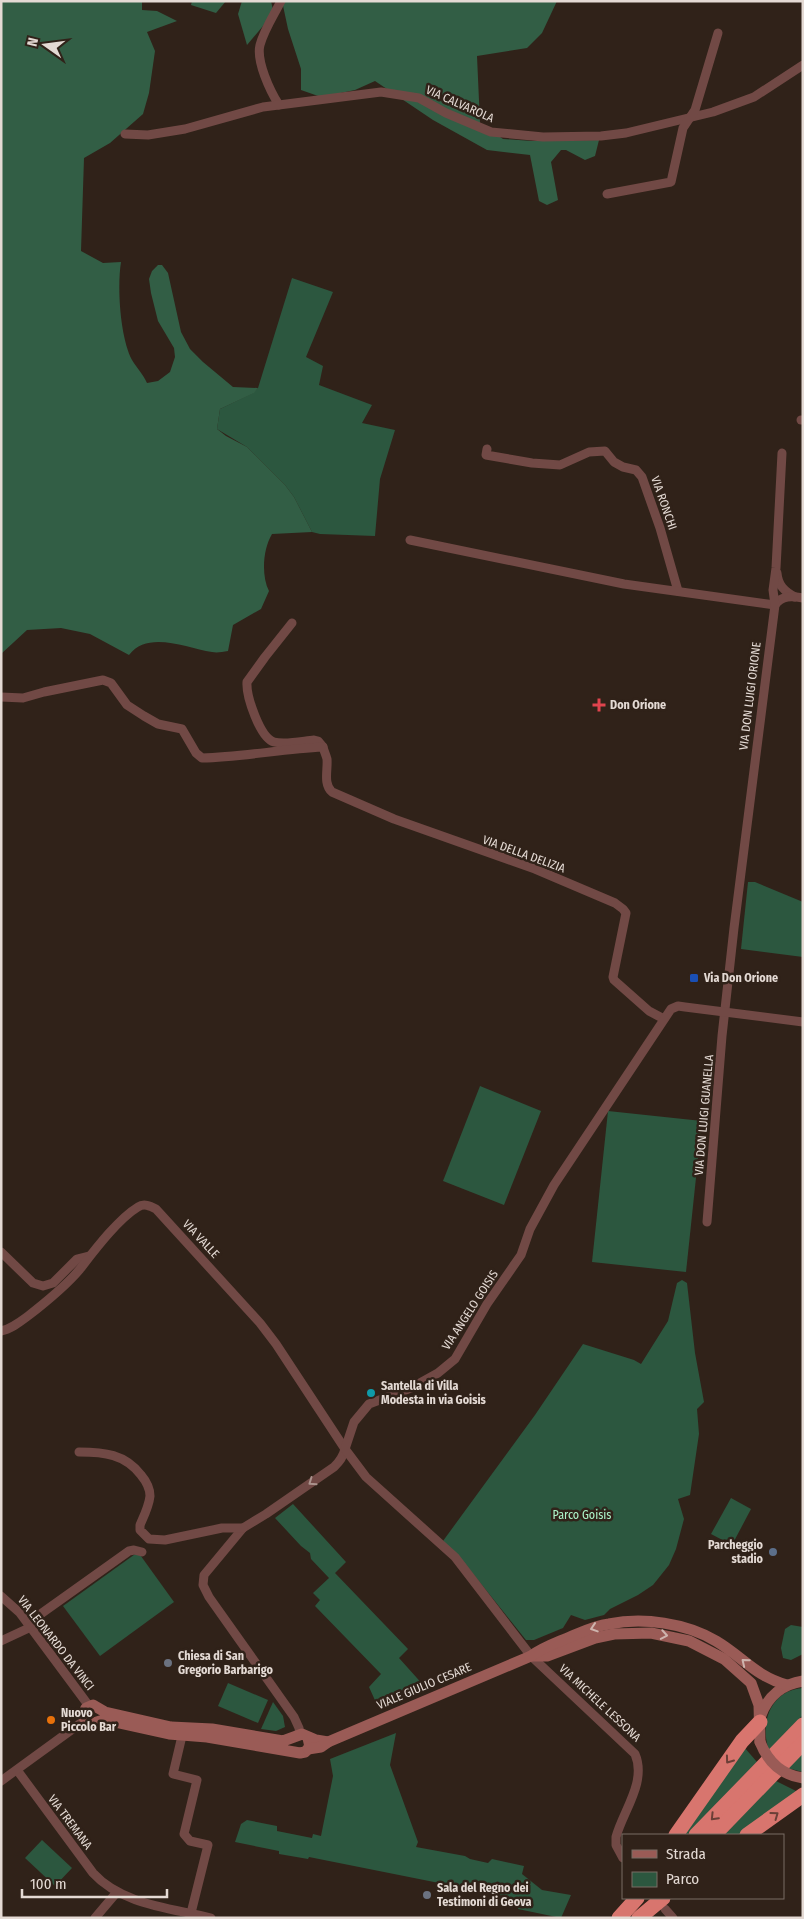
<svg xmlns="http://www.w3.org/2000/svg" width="804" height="1919" font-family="'Fira Sans Condensed',sans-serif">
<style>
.green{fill:#2c573f}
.forest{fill:#325e45}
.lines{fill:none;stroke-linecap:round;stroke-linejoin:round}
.street{stroke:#714945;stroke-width:9}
.secondary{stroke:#9a5b56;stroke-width:11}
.highway{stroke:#d8756e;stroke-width:15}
.secondary-bridge{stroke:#9a5b56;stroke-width:11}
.oneway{stroke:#aa928c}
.oneway2{stroke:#ceb4ae}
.oneway3{stroke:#6b3f37}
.health-dot{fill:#e0444e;stroke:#302219;stroke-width:2}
.transit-dot{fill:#1a4fb4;stroke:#302219;stroke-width:2}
.culture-dot{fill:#0f9aa8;stroke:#302219;stroke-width:2}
.service-dot{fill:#5c6f8a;stroke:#302219;stroke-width:2}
.worship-dot{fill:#6b7280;stroke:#302219;stroke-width:2}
.food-dot{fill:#e8710a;stroke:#302219;stroke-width:2}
.labels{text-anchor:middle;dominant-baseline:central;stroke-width:5;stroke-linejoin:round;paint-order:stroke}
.street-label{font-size:12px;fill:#e4dad4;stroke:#302219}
.poi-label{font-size:12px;font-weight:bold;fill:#e4dad4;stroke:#302219;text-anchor:start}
.park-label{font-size:12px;fill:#adf6ca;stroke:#302219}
</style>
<rect width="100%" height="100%" fill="#302219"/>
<!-- green -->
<g class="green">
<polygon points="292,278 333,292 306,357 323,366 319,385 372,405 362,423 395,430 380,479 375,536 320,534 312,532 294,497 285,485 247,447 217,429 220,409 253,393 258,388"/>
<polygon points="748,882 755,882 803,902 803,957 741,949"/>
<polygon points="480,1086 541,1111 504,1205 443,1181"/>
<polygon points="608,1111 702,1121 686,1272 592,1262"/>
<polygon points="682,1280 687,1283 695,1353 704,1402 697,1409 699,1434 690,1495 678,1499 684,1519 676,1549 669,1565 653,1585 638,1595 610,1609 604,1615 585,1620 571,1615 563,1628 534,1640 526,1640 466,1565 443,1541 535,1415 583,1344 634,1360 641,1364 668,1321 677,1283"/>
<polygon points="731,1498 751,1509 732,1545 711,1534"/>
<polygon points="293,1504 346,1562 335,1573 408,1649 399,1658 425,1687 378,1707 369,1687 381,1674 315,1606 320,1600 313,1593 329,1578 311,1559 310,1553 301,1546 275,1518"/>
<polygon points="138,1552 174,1602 100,1656 63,1606"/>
<polygon points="791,1625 803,1627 803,1654 791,1660 783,1658 781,1648 785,1629"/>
<polygon points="228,1683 268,1700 258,1723 218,1706"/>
<path d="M803 1688V1715L769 1750C759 1723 771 1690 803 1688Z"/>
<polygon points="273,1702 283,1716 285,1727 276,1731 261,1729"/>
<polygon points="396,1733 390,1765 418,1842 416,1847 465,1856 470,1859 488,1863 492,1859 524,1866 522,1874 542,1890 571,1895 561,1918 518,1909 518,1904 509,1897 309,1857 308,1859 279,1854 279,1851 235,1842 241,1824 247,1820 277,1826 277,1831 312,1838 313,1834 321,1836 333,1776 330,1759"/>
<polygon points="744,1747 757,1762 687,1835 681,1835"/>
<polygon points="803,1752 803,1772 787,1768"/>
<polygon points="776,1781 798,1792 740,1835 724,1835"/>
<polygon points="42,1840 72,1868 55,1886 25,1858"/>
</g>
<!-- forest -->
<g class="forest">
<path d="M1 1H142V10L157 11 177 21 147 32 155 51 149 93 143 114 110 143 84 158 81 251 103 263 121 262C117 287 120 337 132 360 137 368 143 374 147 383L158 381 170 372 175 357 174 348 158 321 151 293 149 279 152 271 158 265H162L168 273 181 332 190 349 203 362 233 387 258 388 254 393 220 409 217 429 226 436 247 447 285 485 294 497 312 532 272 534C263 549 261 575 269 591L261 609 233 625 228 651C222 652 217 653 212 652 186 648 148 630 129 655L90 634 61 628 27 630 1 654Z"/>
<polygon points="192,1 226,1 216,13 191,5"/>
<polygon points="242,1 271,1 273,10 263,26 247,45 238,14"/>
<polygon points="282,1 557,1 542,33 527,48 477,56 480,123 503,139 532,141 599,140 595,156 585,160 566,150 561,150 551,162 558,200 547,205 539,201 530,155 487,150 433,120 375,81 355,90 321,97 301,90 301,69 288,29"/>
</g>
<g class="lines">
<!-- street -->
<g class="street">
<path d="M279 105C270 91 256 61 260 45 264 30 274 15 281 1"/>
<polyline points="125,134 148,135 185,129 263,107 381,92 419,98 446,113 491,132 543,137 601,136 626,133 713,112 754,97 803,65"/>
<polyline points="607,194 671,182 683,128 695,110 718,33"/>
<polyline points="801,420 803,420"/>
<polyline points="487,449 486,455 532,463 560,465 589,452 605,451 614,462 623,467 636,470 642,477 660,528 678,591"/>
<polyline points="410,540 624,584 775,605"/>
<path d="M777 573C778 585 784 591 795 597"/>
<path d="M775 605C782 595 792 596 803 598"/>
<path d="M292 623 265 657 247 682C246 696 260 738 274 742 285 745 303 741 314 740L318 741 323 747"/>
<path d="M1 697 23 698 44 692 103 680 111 683 127 705 144 716 158 724 182 729 196 753 202 758C243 757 282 749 323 747 324 751 326 755 327 759 328 770 323 784 332 792L394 819 535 869 615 903 623 909 626 913 613 977 614 980 649 1011 664 1019"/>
<polyline points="707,1222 722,1036 734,928 775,605 773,590 776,568 782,453"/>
<polyline points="1,1252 33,1283 43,1286 53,1283 77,1259 89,1256"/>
<path d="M1 1331C11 1329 20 1322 28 1316 46 1302 65 1287 80 1269 94 1251 118 1219 138 1207 144 1203 150 1206 156 1209L260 1323 276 1344 345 1449C343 1457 340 1461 334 1467L266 1514 243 1528 204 1575 203 1585 209 1597 294 1717 299 1728 300 1734"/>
<path d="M79 1452C104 1452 125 1454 141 1475 146 1481 150 1488 150 1496 149 1506 144 1516 140 1525V1530L149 1539 165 1540 222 1528H243"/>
<polyline points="1,1596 20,1613 89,1706"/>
<polyline points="28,1623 129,1551 134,1550 142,1552"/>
<polyline points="1,1641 31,1627"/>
<polyline points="182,1736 173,1774 197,1780 184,1834 190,1841 208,1845 190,1917"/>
<path d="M17 1770 93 1873C122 1905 172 1908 211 1918"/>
<polyline points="1,1781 85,1720"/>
<path d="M623 1858 616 1845V1837C623 1811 647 1782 635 1754L531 1656 455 1557 366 1477 345 1449 354 1422 369 1404 411 1388 438 1373 455 1359 487 1304 521 1255 530 1229 554 1185 671 1009 678 1006 685 1007 803 1022"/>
<polyline points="665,1909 673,1918"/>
<polyline points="95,1918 117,1892"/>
</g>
<!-- secondary -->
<g class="secondary">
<polyline points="531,1656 547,1656 595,1638 614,1634 651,1633 689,1641 724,1659 751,1683 759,1705 760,1742"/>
<path d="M761 1715C768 1696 783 1684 803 1681"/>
<polyline points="308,1738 310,1747 305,1752 300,1753 207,1737 169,1734 110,1721 100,1721 91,1724 85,1720 83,1715 86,1708 93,1705 105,1712 171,1727 212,1729 283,1741 302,1734 316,1740 328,1742"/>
<path d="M308 1749 321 1747 328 1742 531 1656C542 1648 553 1644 565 1639 580 1633 593 1626 609 1624 643 1617 686 1623 716 1641 743 1657 755 1676 787 1685"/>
</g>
<!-- highway -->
<g class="highway">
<polyline points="676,1835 742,1741 760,1722"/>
<polyline points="696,1835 803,1725"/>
<polyline points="714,1835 803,1743"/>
<polyline points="747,1835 803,1795"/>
<polyline points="619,1918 637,1898"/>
<polyline points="639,1918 663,1898"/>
</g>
<!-- secondary-bridge -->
<path class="secondary-bridge" d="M760 1742C768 1762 781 1775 803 1778"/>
</g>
<!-- one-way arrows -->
<defs><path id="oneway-chevron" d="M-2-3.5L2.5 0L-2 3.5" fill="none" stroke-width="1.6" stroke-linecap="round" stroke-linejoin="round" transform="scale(1.25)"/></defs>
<use class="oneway" href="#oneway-chevron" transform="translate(312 1482) rotate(145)"/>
<g class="oneway2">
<use href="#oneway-chevron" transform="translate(594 1628) rotate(162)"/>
<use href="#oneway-chevron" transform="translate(664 1635) rotate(10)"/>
<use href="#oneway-chevron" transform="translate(745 1662) rotate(-141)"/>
</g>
<g class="oneway3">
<use href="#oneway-chevron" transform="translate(729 1760) rotate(126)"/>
<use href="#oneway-chevron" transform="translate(775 1815) rotate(-36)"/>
<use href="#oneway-chevron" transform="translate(714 1817) rotate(134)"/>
</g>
<!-- markers -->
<path class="health-dot" d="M596.5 697.5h5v5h5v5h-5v5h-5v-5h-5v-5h5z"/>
<rect class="transit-dot" x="689" y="973" width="10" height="10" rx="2.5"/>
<circle class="culture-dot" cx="371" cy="1393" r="5"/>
<circle class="service-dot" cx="773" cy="1552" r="5"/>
<g class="worship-dot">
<circle cx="168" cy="1663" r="5"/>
<circle cx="427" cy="1895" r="5"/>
</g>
<circle class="food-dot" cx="51" cy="1720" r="5"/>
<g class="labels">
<!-- street labels -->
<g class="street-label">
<text transform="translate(460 104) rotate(24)">VIA CALVAROLA</text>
<text transform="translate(664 503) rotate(71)">VIA RONCHI</text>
<text transform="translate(750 696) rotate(-83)">VIA DON LUIGI ORIONE</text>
<text transform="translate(524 854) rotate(20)">VIA DELLA DELIZIA</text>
<text transform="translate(704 1115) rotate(-85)">VIA DON LUIGI GUANELLA</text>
<text transform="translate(201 1239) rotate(47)">VIA VALLE</text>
<text transform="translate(470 1310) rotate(-57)">VIA ANGELO GOISIS</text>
<text transform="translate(56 1643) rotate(52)">VIA LEONARDO DA VINCI</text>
<text transform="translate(424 1686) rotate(-23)">VIALE GIULIO CESARE</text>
<text transform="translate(600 1703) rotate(43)">VIA MICHELE LESSONA</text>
<text transform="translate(70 1822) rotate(53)">VIA TREMANA</text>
</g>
<!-- poi labels -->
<g class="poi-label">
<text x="610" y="705">Don Orione</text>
<text x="704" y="978">Via Don Orione</text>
<text x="381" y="1386">Santella di Villa<tspan x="381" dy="14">Modesta in via Goisis</tspan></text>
<text x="763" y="1545" text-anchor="end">Parcheggio<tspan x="763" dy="14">stadio</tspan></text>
<text x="178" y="1656">Chiesa di San<tspan x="178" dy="14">Gregorio Barbarigo</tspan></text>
<text x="61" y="1713">Nuovo<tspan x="61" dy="14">Piccolo Bar</tspan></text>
<text x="437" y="1888">Sala del Regno dei<tspan x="437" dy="14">Testimoni di Geova</tspan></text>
</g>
<!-- park labels -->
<g class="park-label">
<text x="582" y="1515">Parco Goisis</text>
</g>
</g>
<!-- border -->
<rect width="804" height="1919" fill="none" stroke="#e4dad4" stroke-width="5"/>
<!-- legend -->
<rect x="622" y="1834" width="162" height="65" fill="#302219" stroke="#786c64"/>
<rect x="632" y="1850" width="25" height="8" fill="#9a5b56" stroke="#786c64"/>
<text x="666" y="1859" font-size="15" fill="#e4dad4">Strada</text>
<rect x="632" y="1872" width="25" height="15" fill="#2c573f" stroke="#786c64"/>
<text x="666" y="1884" font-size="15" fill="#e4dad4">Parco</text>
<!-- north arrow -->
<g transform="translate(45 45) rotate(284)" stroke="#302219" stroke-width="4" paint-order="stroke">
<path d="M0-4L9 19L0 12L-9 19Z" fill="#e4dad4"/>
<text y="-8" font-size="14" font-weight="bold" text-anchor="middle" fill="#e4dad4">N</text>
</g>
<!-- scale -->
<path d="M22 1889v8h145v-8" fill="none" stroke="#e4dad4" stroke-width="2.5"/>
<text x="30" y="1889" font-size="15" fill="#e4dad4" stroke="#302219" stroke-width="4" paint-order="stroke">100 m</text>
</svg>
